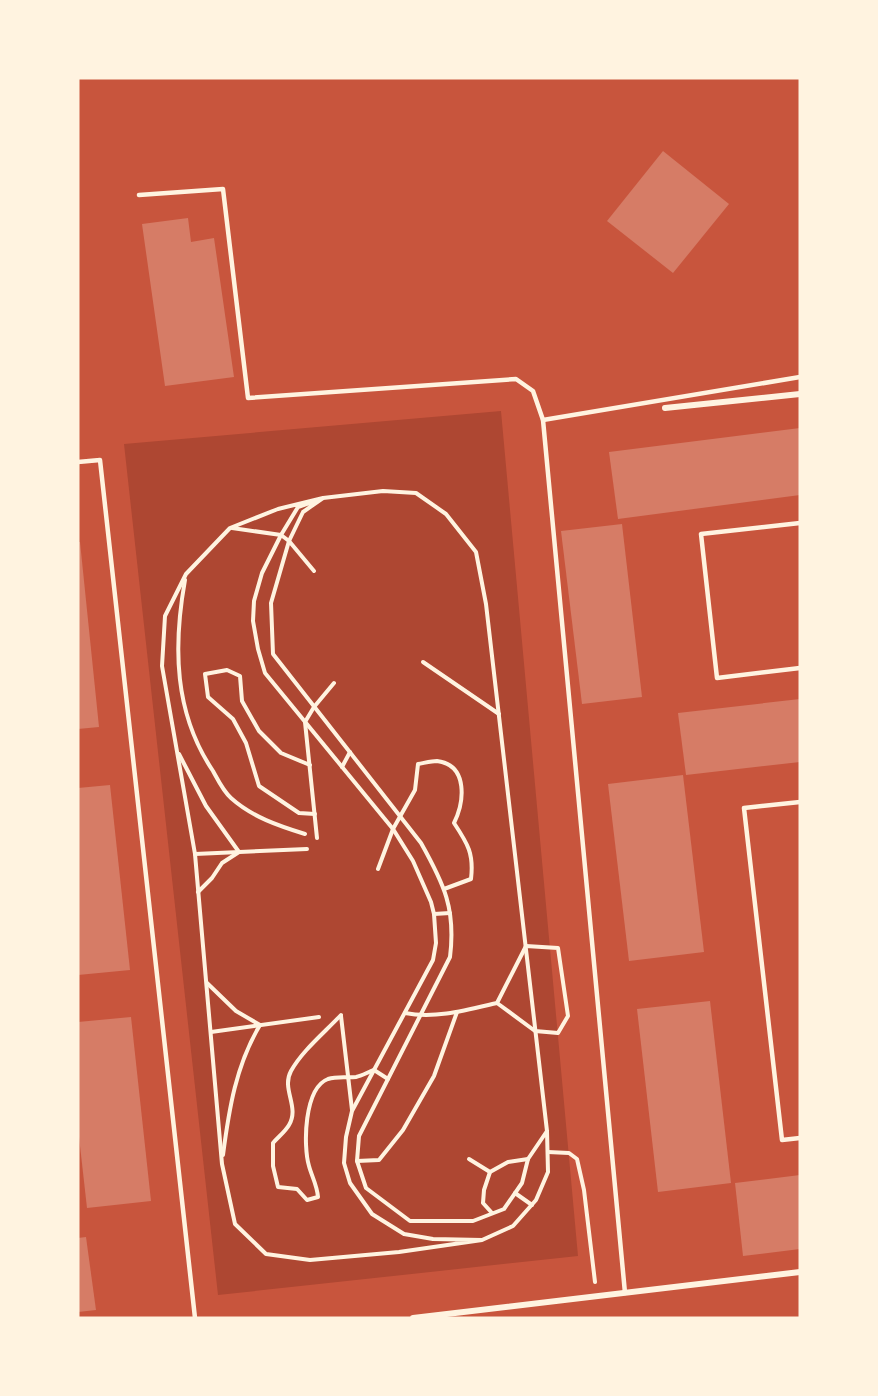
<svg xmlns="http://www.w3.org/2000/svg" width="878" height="1396" font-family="'PT Sans Narrow',sans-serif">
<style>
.green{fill:#ae4732}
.building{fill:#d67c66}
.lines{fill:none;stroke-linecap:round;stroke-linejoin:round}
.path{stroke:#fff3e0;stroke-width:4}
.service{stroke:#fff3e0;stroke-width:4.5}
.minor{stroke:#fff3e0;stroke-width:6}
</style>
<rect width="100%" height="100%" fill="#c8553d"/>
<!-- green -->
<polygon class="green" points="501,411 578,1256 218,1295 124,444"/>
<!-- building -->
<g class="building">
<polygon points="663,151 729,204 673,273 607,221"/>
<polygon points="188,218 191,242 214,238 234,377 165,386 142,224"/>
<polygon points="800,428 800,495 618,519 609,452"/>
<polygon points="622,524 642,697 582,704 561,531"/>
<polygon points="78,542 80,542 99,727 78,729"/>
<polygon points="800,699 800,762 686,775 678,713"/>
<polygon points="683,775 704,952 629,961 608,784"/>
<polygon points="110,785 130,970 78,975 78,788"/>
<polygon points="710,1001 731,1183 658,1192 637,1009"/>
<polygon points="131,1017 151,1201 87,1208 78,1128 78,1022"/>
<polygon points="800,1175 800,1249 743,1256 735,1183"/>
<polygon points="86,1237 96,1310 78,1312 78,1238"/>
</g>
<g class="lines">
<!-- path -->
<g class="path">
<polyline points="232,528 281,535 289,541 314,571"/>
<path d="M185 580C173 647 174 713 213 771 218 780 223 791 231 798 252 817 279 826 305 834"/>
<polyline points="423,662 499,714"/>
<polyline points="179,754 206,806 239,852 222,863 212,878 198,892"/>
<polyline points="310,765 281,753 259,731 242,701 240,676 227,670 205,674 208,697 233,719 246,743 259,786 299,813 315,814"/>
<polyline points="342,767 350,752"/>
<polyline points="317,838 305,722 314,707 334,683"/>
<polyline points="195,854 307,849"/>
<path d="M378 869 393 829 415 790 418 764C424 763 432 761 437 761 469 765 464 803 454 823 468 844 474 854 471 879L444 889"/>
<polyline points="434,914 450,913"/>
<path d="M207 983 236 1011 260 1025C236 1065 229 1109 223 1155"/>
<path d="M405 1013C435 1019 467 1010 497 1003L535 1031 558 1033 568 1016 558 948 526 946 497 1003"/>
<path d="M341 1015C324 1033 302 1051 291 1071 281 1089 300 1107 289 1125 285 1132 278 1137 273 1143V1166L278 1187 297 1189 307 1200 318 1197C317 1185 312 1177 309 1166 303 1146 304 1088 328 1079 337 1076 347 1078 356 1077 362 1076 368 1072 374 1070L388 1079"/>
<polyline points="341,1016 352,1110"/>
<polyline points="211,1032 319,1017"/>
<polyline points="548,1152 569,1153 577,1159 584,1190 595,1282"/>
<polyline points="469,1159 490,1172"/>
<polyline points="357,1161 379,1160 403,1130 434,1076 457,1012"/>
<polyline points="515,1193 532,1205"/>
<polyline points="492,1213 483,1203 484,1190 490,1172 508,1162 528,1159"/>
<path d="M482 1240 399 1252 310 1260 266 1254 235 1224 222 1164 195 854 162 666 165 616 186 574 230 528 278 509 323 498 383 491 416 493 446 514 476 552 486 604 547 1131 548 1172 536 1200 513 1226 482 1240 433 1239 404 1234 372 1214 350 1183 344 1163 346 1137 352 1111 433 960 436 943 434 914 431 902 413 861 393 829 265 673 258 649 253 621 254 601 262 573 281 535 298 507 323 498 303 512 289 541 271 603 273 654 421 843C444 884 456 909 450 957L359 1136 357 1161 366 1188 410 1221H473L504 1209 522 1183 528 1159 547 1131"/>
</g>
<!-- service -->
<g class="service">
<polyline points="139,195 223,189 248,398 516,379 533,391 543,420 625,1293"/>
<polyline points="543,420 800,377"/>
<polyline points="78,462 100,460 195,1318"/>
<polyline points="800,523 701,534 717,678 800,668"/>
<polyline points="800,802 744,808 782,1140 800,1138"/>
</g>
<!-- minor -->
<g class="minor">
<polyline points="665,408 800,394"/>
<polyline points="413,1318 800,1272"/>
</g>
</g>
<!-- border -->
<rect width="878" height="1396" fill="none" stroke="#fff3e0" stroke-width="159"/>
</svg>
